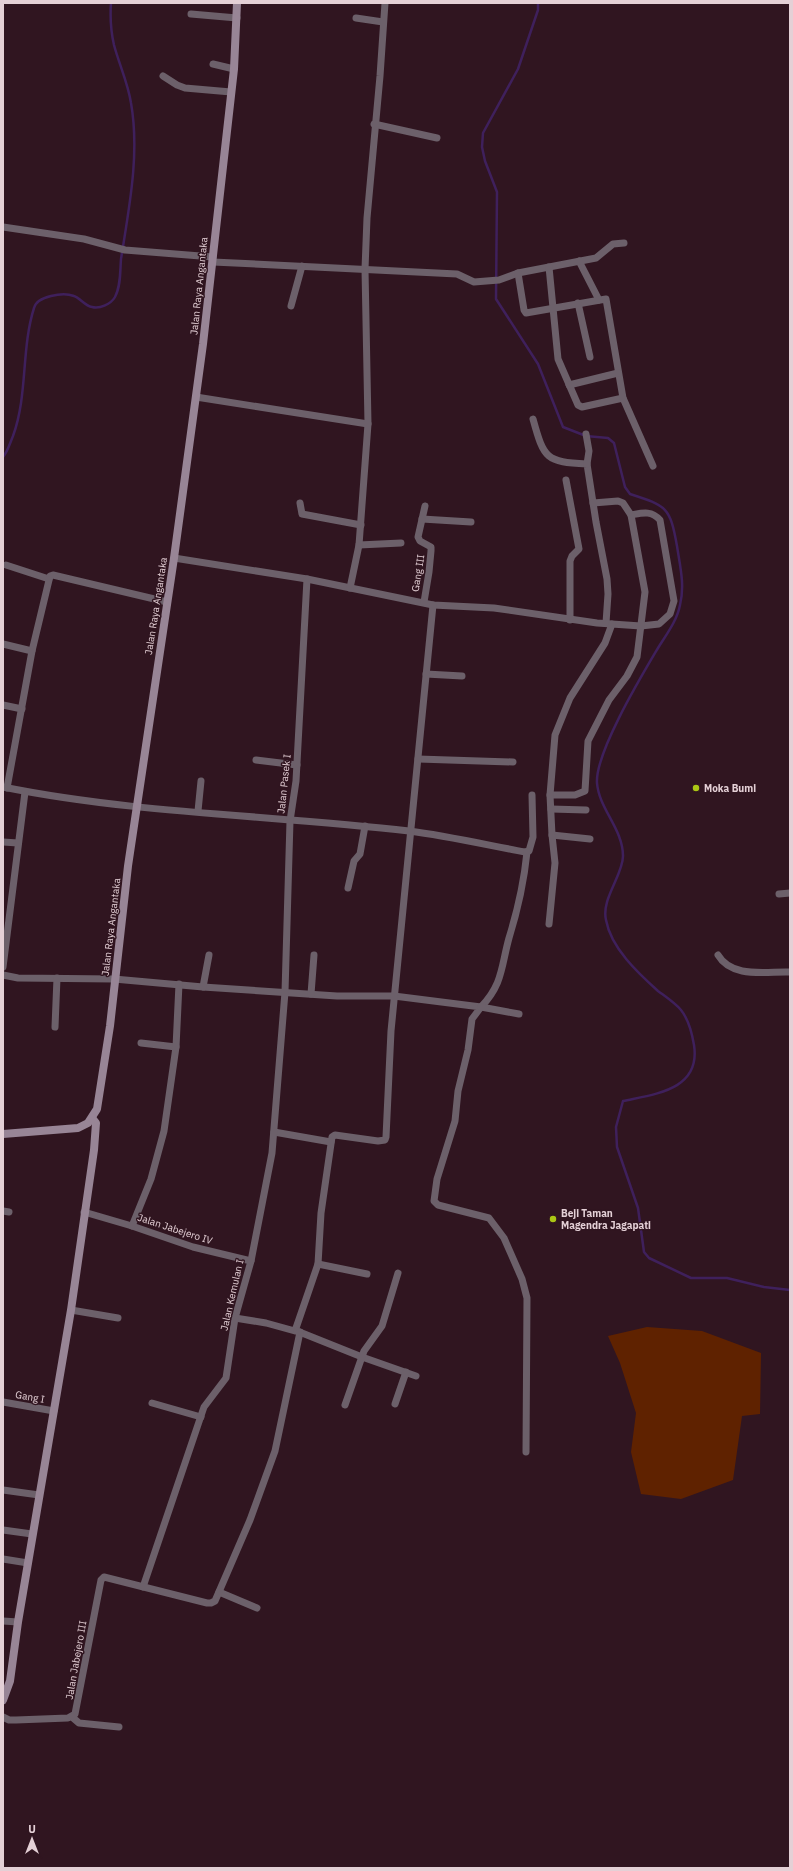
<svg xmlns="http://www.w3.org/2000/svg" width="793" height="1871" font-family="'IBM Plex Sans',sans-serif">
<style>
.green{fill:#5f2200}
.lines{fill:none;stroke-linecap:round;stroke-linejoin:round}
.stream{stroke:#3f205c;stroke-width:2.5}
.street{stroke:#6c606a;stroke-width:7}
.secondary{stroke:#988596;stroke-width:8}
.poi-dot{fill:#abc615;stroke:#301520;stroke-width:1.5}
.labels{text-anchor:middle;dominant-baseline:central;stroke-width:3;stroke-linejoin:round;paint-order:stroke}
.street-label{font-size:10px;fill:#e4d0d6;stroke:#301520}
.poi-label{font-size:10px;font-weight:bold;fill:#e4d0d6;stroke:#301520;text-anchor:start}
</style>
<rect width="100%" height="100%" fill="#301520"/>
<!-- green -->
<polygon class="green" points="647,1327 702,1331 761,1353 760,1414 742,1416 733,1480 681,1499 641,1494 631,1452 636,1413 620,1363 608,1336"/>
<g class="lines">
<!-- stream -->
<g class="stream">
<path d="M538 3V10L518 69 483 133 482 147 485 161 497 192 496 299 538 364 563 427 586 436 608 438 614 443 625 487 630 494C667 506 670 507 677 546 680 566 685 585 680 605 677 621 666 635 658 648 642 675 595 753 597 783 599 809 623 829 623 856 623 875 601 899 606 920 611 948 638 973 658 991 666 997 675 1003 681 1010 689 1020 692 1033 694 1045 701 1090 655 1094 623 1101L616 1127 617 1147 638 1208 644 1252 649 1258 691 1278H727L764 1287 790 1290"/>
<path d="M3 457C8 451 10 443 13 436 28 395 21 349 34 308 37 296 63 292 74 296 80 298 85 306 92 307 100 309 111 304 115 297 121 286 120 271 121 259 129 208 140 154 131 103 128 83 119 64 114 45 111 32 110 17 111 3"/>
</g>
<!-- street -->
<g class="street">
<polyline points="191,14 237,18"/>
<polyline points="356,18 383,22"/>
<polyline points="213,64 234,69"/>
<polyline points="163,76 177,85 185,88 231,92"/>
<polyline points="374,124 437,138"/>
<polyline points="3,227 84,239 125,250 213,257"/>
<polyline points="579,261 599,300"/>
<polyline points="213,262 457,274 474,282 499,280 518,273 596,258 613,244 624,243"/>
<polyline points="549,267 558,359 578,405 582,407 623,398"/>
<polyline points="518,273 524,310 526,313 606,299 623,398 653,466"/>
<polyline points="578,303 590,357"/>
<polyline points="291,306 302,266"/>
<polyline points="569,385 618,373"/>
<polyline points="196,397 368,424"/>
<path d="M533 419C544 459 546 462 587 464L596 522 607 579 608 594 606 623"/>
<polyline points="586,434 589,451 587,464"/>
<polyline points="566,480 579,549 572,556 570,561 570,620"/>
<polyline points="300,503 302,514 361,525"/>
<polyline points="422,519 471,522"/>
<polyline points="359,545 401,543"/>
<path d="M174 558 307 579 433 605 494 608 597 623 641 626 659 624 670 614 674 601 660 520C651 510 642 513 631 515"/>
<polyline points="6,565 49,579"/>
<polyline points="350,588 359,545 368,424 365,269 367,218 380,76 385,3"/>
<polyline points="424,602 429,572 431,551 431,547 420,541 418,537 425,506"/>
<polyline points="3,644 32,651"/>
<polyline points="426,674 462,676"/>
<polyline points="3,705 22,709"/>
<polyline points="418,759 513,762"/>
<polyline points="256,760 297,765"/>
<path d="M3 787C137 814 274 815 409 831 448 836 487 845 525 852L529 851 533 837 532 795"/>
<polyline points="7,788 32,651 50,576 53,575 167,602"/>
<polyline points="550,795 575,795 585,791 588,741 609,700 627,676 637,657 645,592 631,515 623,503 618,501 593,503"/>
<polyline points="551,809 586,810"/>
<polyline points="198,811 201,781"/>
<polyline points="552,835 590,839"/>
<polyline points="3,842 18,843"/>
<polyline points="348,888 354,861 360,854 365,826"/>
<polyline points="779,894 790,893"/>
<polyline points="549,924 555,863 552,835 550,795 555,735 570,698 605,643 612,624"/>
<path d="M718 955C732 979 767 971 790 972"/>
<polyline points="3,967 25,792"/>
<polyline points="3,975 18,978 114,979 203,987 337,996 394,996 481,1007 472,1019 468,1050 458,1091 455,1121 437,1179 434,1201 438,1205 489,1218 504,1238 522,1279 527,1298 526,1452"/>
<polyline points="203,987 209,955"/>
<polyline points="311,994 314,955"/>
<path d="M481 1007C503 984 501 967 509 938 518 909 524 882 527 852"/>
<polyline points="481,1007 519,1014"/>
<polyline points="55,1027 57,978"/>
<polyline points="141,1043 176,1047"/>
<polyline points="274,1132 331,1142"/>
<polyline points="3,1211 9,1212"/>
<polyline points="84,1212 132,1226 193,1247 251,1261"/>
<polyline points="132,1226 151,1179 164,1131 176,1047 179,984"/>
<polyline points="318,1264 367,1274"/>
<polyline points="71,1310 118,1318"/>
<polyline points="235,1318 266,1323 295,1331 318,1264 321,1213 332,1137 335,1135 378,1141 385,1140 386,1137 391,1031 433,605"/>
<polyline points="297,1331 362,1357 416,1376"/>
<polyline points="3,1402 54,1411"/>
<polyline points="152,1403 201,1417"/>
<polyline points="395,1404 406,1372"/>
<polyline points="345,1405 364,1351 382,1326 398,1273"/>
<polyline points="3,1490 39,1495"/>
<polyline points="3,1530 32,1534"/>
<polyline points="3,1559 28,1563"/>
<polyline points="143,1587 204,1407 226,1378 235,1318 251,1261 272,1153 285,992 290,821 296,781 307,579"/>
<polyline points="219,1592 257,1608"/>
<polyline points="3,1621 18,1622"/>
<polyline points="3,1717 9,1720 16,1720 68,1718 75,1714 101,1580 104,1577 207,1603 211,1603 215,1601 250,1520 275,1451 300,1332"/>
<polyline points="72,1717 79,1723 119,1727"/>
</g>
<!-- secondary -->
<g class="secondary">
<polyline points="3,1134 78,1128 88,1123 97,1109 110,1026 128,866 174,558 203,344 234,69 237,3"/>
<polyline points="3,1700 10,1681 18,1622 71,1310 94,1150 96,1123 92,1118"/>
</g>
</g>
<!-- markers -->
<g class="poi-dot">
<circle cx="696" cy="788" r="4"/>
<circle cx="553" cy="1219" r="4"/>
</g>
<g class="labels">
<!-- street labels -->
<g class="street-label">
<text transform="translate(199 286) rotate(-84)">Jalan Raya Angantaka</text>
<text transform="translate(418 573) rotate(-81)">Gang III</text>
<text transform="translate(156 606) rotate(-81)">Jalan Raya Angantaka</text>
<text transform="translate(284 784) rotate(-84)">Jalan Pasek I</text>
<text transform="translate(111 927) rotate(-83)">Jalan Raya Angantaka</text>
<text transform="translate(175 1229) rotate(18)">Jalan Jabejero IV</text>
<text transform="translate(232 1295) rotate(-77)">Jalan Kemulan I</text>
<text transform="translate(30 1397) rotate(10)">Gang I</text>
<text transform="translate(76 1660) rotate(-80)">Jalan Jabejero III</text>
</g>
<!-- poi labels -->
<g class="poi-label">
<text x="704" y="788">Moka Bumi</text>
<text x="561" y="1213">Beji Taman<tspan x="561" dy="12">Magendra Jagapati</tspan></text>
</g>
</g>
<!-- border -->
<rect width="793" height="1871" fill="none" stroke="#e4d0d6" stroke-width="8"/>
<!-- north arrow -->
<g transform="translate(32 1839)" stroke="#301520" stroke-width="3" paint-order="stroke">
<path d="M0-3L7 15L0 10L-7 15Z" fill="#e4d0d6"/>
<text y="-6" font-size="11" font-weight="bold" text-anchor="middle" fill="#e4d0d6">U</text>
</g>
</svg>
